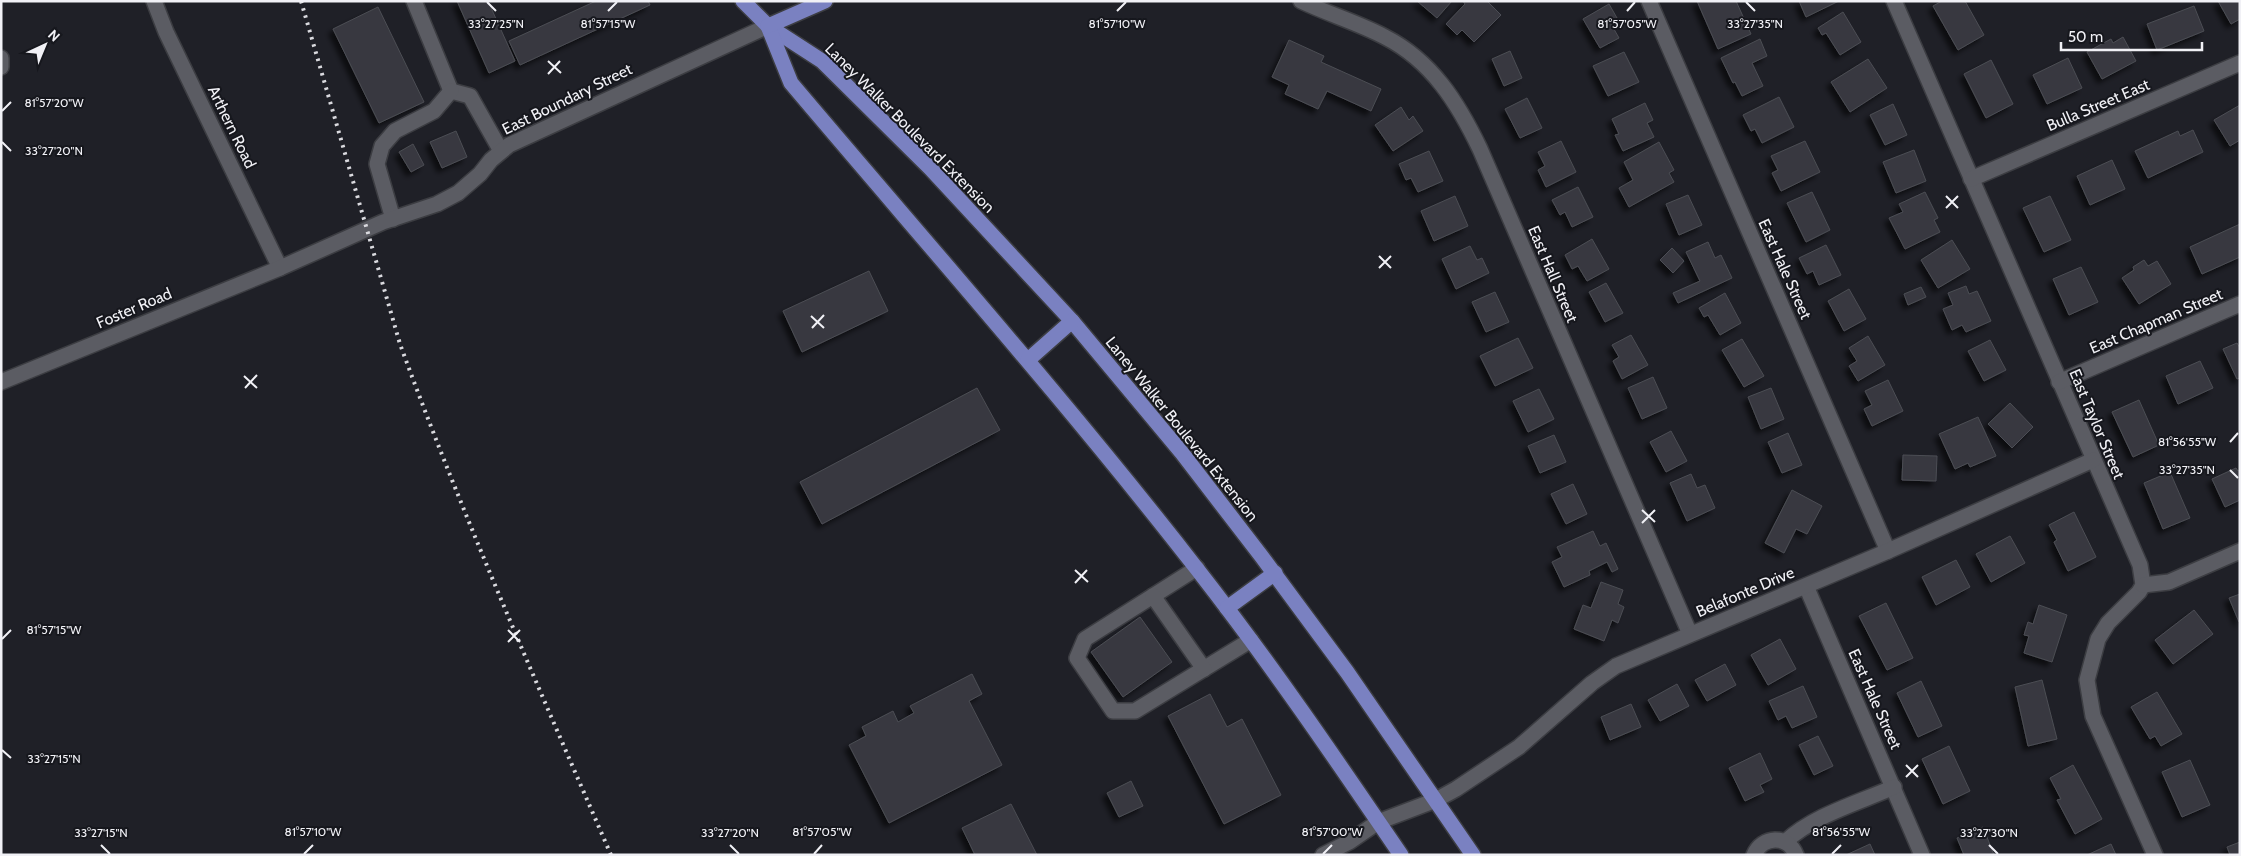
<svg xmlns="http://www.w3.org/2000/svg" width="2241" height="856" font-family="Cabin,sans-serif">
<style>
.building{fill:#37393f;stroke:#4c4d54;filter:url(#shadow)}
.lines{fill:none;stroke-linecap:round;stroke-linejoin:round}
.minor-casing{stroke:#3c3d42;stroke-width:18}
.major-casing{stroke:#3c3d42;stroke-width:18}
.minor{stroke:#5b5c63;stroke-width:15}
.major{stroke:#7a81c1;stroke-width:15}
.rail{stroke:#dadadf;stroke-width:4;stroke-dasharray:2.5 5;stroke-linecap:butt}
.ticks{fill:none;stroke:#f1f1f6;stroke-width:2}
.labels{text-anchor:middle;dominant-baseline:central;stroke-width:4;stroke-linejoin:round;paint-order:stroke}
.street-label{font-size:16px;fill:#f1f1f6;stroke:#16171d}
.ticks-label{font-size:12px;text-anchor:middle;fill:#f1f1f6;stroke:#16171d;stroke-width:4;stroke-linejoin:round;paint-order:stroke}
</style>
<defs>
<filter id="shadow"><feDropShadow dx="-4.5" dy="4.5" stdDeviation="2.5" flood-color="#0009"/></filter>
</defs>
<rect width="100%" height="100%" fill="#1f2027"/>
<!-- building -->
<g class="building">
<polygon points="457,1 488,1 515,61 489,73"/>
<polygon points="596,1 648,1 650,5 520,65 509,41"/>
<polygon points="1417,1 1452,1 1437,18"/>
<polygon points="1463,1 1487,1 1501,15 1474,42 1462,30 1457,35 1446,24 1465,4"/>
<polygon points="1697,1 1736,1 1751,34 1718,49"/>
<polygon points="1799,1 1839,1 1806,17"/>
<polygon points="1942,1 1965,1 1984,35 1958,50 1933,6"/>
<polygon points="2218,1 2240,1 2240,19 2231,24"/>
<polygon points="1609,4 1617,18 1610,22 1619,38 1600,48 1583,19"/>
<polygon points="2194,6 2204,31 2157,50 2147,24"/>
<polygon points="378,7 424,102 379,123 333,29"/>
<polygon points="1843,12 1861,42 1840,55 1826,33 1822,35 1818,28"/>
<polygon points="2123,37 2136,61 2102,79 2087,52 2111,39 2113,43"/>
<polygon points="1760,39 1767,56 1752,63 1763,86 1742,96 1735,82 1733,83 1721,58"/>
<polygon points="1289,40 1324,56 1321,62 1381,89 1371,111 1327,91 1318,109 1285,94 1289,85 1272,77"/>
<polygon points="1510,51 1522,78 1504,86 1492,59"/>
<polygon points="1624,52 1639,82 1608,96 1593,66"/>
<polygon points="2068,58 2082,88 2047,104 2033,75"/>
<polygon points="1868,59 1887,88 1850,112 1831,82"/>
<polygon points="1991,60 2013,104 1986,118 1964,74"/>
<polygon points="1779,97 1794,127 1762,143 1755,129 1751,131 1743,115"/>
<polygon points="1527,98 1542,128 1520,138 1505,109"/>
<polygon points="1645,103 1653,120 1647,123 1654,137 1623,151 1615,135 1619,134 1612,119"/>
<polygon points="1893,104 1907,135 1885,145 1870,115"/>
<polygon points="2240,105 2240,140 2230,146 2214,120"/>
<polygon points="1401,107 1409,120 1413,116 1423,131 1393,151 1375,125"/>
<polygon points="2193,130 2203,152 2148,178 2135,151 2178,131 2180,136"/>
<polygon points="456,131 467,157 442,168 430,142"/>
<polygon points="1561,141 1576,172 1546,187 1538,170 1545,166 1538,152"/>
<polygon points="1805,141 1820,172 1781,191 1772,173 1778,170 1771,156"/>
<polygon points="1659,142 1674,170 1669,173 1674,182 1629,207 1619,188 1633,180 1624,162"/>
<polygon points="413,144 424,165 411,172 399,152"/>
<polygon points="1914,150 1926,181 1896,193 1883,162"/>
<polygon points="1429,151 1443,181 1418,192 1411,178 1406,180 1399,164"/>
<polygon points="2112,160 2125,189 2090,205 2077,176"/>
<polygon points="1578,187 1593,217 1572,227 1565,212 1560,215 1552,200"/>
<polygon points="1812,192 1830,230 1806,242 1787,203"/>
<polygon points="1925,192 1938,218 1934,220 1940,232 1905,249 1889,218 1903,212 1899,204"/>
<polygon points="1688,195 1702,225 1679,235 1666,204"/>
<polygon points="1455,196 1468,226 1434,241 1421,211"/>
<polygon points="2050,196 2071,240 2044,252 2023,208"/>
<polygon points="2240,224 2240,257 2202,274 2190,247"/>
<polygon points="1592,239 1609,269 1587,281 1578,266 1572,269 1565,255"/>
<polygon points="1952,240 1970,269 1938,288 1921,260"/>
<polygon points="1708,242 1715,258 1721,255 1732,278 1678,303 1673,293 1700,281 1686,252"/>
<polygon points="1826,245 1841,275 1819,285 1813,271 1807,274 1799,258"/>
<polygon points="1470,246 1477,260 1482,258 1489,273 1456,289 1442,259"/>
<polygon points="1672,248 1684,261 1673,273 1660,260"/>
<polygon points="2144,260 2148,266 2157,261 2171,284 2139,304 2122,278 2134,270 2133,267"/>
<polygon points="2081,267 2098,302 2069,315 2053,279"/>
<polygon points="869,271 888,311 802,352 783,311"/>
<polygon points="1606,283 1623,313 1605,322 1589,292"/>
<polygon points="1966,286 1969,294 1977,291 1991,321 1966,332 1962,325 1952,330 1943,309 1953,305 1948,293"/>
<polygon points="1921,287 1926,297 1908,305 1904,294"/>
<polygon points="1849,289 1866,319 1844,331 1828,301"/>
<polygon points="1495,292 1509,322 1486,332 1472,302"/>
<polygon points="1725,293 1741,323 1720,335 1708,315 1704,317 1699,308"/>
<polygon points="1631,335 1648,365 1622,379 1613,361 1619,357 1612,345"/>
<polygon points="1868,336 1885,365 1858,381 1849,366 1857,361 1849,348"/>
<polygon points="1518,338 1533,368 1495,386 1480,356"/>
<polygon points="1742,339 1764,376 1744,387 1722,350"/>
<polygon points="1990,340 2006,370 1984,381 1968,351"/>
<polygon points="2237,343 2240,348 2240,378 2237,379 2223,349"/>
<polygon points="2200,361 2213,388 2178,404 2166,376"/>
<polygon points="1653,377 1667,408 1642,419 1628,388"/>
<polygon points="1888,380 1903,411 1872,426 1864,409 1872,405 1865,391"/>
<polygon points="977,388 1000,430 822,524 800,482"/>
<polygon points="1771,388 1784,419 1761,429 1748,397"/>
<polygon points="1539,389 1554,419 1528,432 1513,401"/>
<polygon points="2139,400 2159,445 2133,457 2112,412"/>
<polygon points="2010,403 2033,427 2012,448 1988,424"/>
<polygon points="1978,417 1996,456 1970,467 1968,463 1955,469 1939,434"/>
<polygon points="1671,431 1687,461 1666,472 1650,442"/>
<polygon points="1788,433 1802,465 1782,473 1768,442"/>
<polygon points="1554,435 1566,462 1540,473 1528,446"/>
<polygon points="1903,455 1937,456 1936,481 1902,480"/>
<polygon points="2236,468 2238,471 2240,470 2240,500 2225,507 2212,479"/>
<polygon points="2170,472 2190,518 2163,529 2144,483"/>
<polygon points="1691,474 1697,488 1705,485 1715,508 1687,521 1670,483"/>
<polygon points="1573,484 1587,514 1566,524 1551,494"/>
<polygon points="1792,490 1822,506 1807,534 1796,529 1784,553 1765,543"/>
<polygon points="2074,512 2096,557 2068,571 2054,542 2057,540 2049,525"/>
<polygon points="1593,531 1600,546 1606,543 1618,569 1612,572 1607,562 1589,571 1590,575 1564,587 1552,562 1562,557 1557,547"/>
<polygon points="2010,536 2025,563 1991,582 1976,554"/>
<polygon points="1956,560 1970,587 1936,605 1922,577"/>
<polygon points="1601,582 1623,590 1618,604 1624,607 1618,623 1612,620 1604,641 1574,629 1583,605 1591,608"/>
<polygon points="2240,594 2240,622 2239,622 2229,598"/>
<polygon points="1886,603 1913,658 1887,670 1859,616"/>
<polygon points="2039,605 2067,615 2052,662 2024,653 2029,636 2024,635 2028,622 2033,624"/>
<polygon points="2194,610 2213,634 2173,664 2155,640"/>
<polygon points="1140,617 1172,662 1123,697 1091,652"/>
<polygon points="1780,639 1796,669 1768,685 1751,655"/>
<polygon points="1725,664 1736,685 1707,701 1695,680"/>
<polygon points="972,674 982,694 969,701 1002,765 889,823 849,745 866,736 862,727 893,711 898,722 914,713 910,706"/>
<polygon points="2042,680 2057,739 2028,746 2015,687"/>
<polygon points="1921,681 1942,726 1918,737 1897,693"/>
<polygon points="1677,684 1689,706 1660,721 1648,700"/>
<polygon points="1803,686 1817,717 1792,728 1786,716 1778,720 1769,701"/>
<polygon points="2157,692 2182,734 2161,746 2155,736 2150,739 2131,707"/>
<polygon points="1210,694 1227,727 1242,719 1281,795 1224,824 1168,716"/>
<polygon points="1631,704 1641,727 1610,740 1601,717"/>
<polygon points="1818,736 1833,766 1814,775 1799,745"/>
<polygon points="1949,746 1970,791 1943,804 1922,759"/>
<polygon points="1760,753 1772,779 1760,785 1764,792 1745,801 1729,768"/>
<polygon points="2190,760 2210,805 2182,817 2162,772"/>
<polygon points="2073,765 2102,819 2075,834 2057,800 2061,799 2050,778"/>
<polygon points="1131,781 1143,806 1119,817 1107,793"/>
<polygon points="1011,804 1037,855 975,855 962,828"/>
<polygon points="1983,827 1994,855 1964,855 1957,838"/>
<polygon points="2240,842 2240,855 2230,855 2227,847"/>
<polygon points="1870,844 1875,855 1846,855"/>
<polygon points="2111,844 2116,855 2087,855"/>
</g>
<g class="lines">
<defs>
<g id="minor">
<polyline points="154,1 166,32 280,268"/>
<polyline points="414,1 451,91 470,96 501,151"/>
<path d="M1301 1C1328 14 1359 23 1385 37 1432 61 1458 103 1480 149L1690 634"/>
<polyline points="1649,1 1888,551"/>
<polyline points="1894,1 2140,565 2143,585 2139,592 2108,623 2098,639 2087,680 2093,716 2155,855"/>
<polyline points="1,58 1,67"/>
<polyline points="1971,179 2240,63"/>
<polyline points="393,219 377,164 382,146 395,131 434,111 451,91"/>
<polyline points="1,382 280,268 383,222 437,204 458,193 480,174 491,160 509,145 768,26"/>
<polyline points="2059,382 2240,304"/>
<polyline points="1197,568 1085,639 1077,658 1113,711 1135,711 1251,640"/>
<polyline points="2143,585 2169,582 2240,551"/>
<polyline points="1806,586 1922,855"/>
<polyline points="1153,596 1204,669"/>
<path d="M1785 842C1814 815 1858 803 1894 787"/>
<polyline points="1323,855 1349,842 1378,822 1436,800 1456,789 1519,747 1592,683 1616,666 1888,551 2093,460"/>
<path d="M1754 855C1762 836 1788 834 1796 855"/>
</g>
<g id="major">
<polyline points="743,1 768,26 822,61 930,168 1072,321 1182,453 1262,557 1347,672 1473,855"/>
<path d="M768 26 791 83C927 244 1067 402 1197 569 1269 661 1335 758 1401 855"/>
<polyline points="768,26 825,1"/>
<polyline points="1028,360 1072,321"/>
<polyline points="1227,608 1275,573"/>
</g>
</defs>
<!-- minor casing -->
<use href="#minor" class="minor-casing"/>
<!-- major casing -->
<use href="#major" class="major-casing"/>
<!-- minor -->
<use href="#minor" class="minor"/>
<!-- major -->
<use href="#major" class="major"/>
<!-- rail -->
<path class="rail" d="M301 1 400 344C463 517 538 686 611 855"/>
</g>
<!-- ticks -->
<path class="ticks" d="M487 2 496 11M1746 2 1755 11M608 11 617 2M1117 11 1126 2M1627 11 1635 2M548 61 561 73M548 74 560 61M2 111 11 102M2 142 11 151M1946 196 1958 208M1946 208 1958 196M1379 256 1391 268M1379 268 1391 256M811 316 824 328M812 328 824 315M244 376 257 388M245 388 257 375M2230 442 2238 433M2230 470 2238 478M1642 510 1655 522M1642 523 1655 510M1075 570 1088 582M1075 583 1087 570M508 630 520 642M2 639 11 630M508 642 520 630M2 750 11 758M1906 765 1918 777M1906 777 1918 765M101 845 110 854M730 845 739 854M1989 845 1998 854M304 854 313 845M814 854 822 845M1323 854 1332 845M1832 854 1841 845"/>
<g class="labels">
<!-- street labels -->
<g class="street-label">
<text transform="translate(567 99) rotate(-26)">East Boundary Street</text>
<text transform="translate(2098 105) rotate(-23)">Bulla Street East</text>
<text transform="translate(232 127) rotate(64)">Arthern Road</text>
<text transform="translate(910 128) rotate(45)">Laney Walker Boulevard Extension</text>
<text transform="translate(1785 269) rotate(66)">East Hale Street</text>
<text transform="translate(1553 274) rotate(67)">East Hall Street</text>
<text transform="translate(134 308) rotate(-23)">Foster Road</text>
<text transform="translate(2156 321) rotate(-23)">East Chapman Street</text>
<text transform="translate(2097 424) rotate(67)">East Taylor Street</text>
<text transform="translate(1182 429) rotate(51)">Laney Walker Boulevard Extension</text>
<text transform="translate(1745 592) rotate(-23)">Belafonte Drive</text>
<text transform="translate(1875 699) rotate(66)">East Hale Street</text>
</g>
</g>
<g class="ticks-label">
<text x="496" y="28">33°27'25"N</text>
<text x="1755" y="28">33°27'35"N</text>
<text x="608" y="28">81°57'15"W</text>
<text x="1117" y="28">81°57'10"W</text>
<text x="1627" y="28">81°57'05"W</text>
<text x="54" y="107">81°57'20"W</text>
<text x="54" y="155">33°27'20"N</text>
<text x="2187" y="446">81°56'55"W</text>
<text x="2187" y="474">33°27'35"N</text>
<text x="54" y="634">81°57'15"W</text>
<text x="54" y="763">33°27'15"N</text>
<text x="313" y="836">81°57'10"W</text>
<text x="822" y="836">81°57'05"W</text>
<text x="1332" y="836">81°57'00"W</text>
<text x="1841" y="836">81°56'55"W</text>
<text x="101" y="837">33°27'15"N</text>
<text x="730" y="837">33°27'20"N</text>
<text x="1989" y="837">33°27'30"N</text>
</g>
<!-- border -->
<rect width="2241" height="856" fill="none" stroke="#f1f1f6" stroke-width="5"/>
<!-- north arrow -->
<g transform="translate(45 45) rotate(44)" stroke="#16171d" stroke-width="4" paint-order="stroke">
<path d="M0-4L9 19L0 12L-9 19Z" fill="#f1f1f6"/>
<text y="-8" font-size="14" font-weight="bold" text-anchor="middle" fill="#f1f1f6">N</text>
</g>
<!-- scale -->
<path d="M2061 42v8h141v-8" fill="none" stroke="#f1f1f6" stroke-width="2.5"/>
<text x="2068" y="42" font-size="15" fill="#f1f1f6" stroke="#16171d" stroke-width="4" paint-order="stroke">50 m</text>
</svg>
